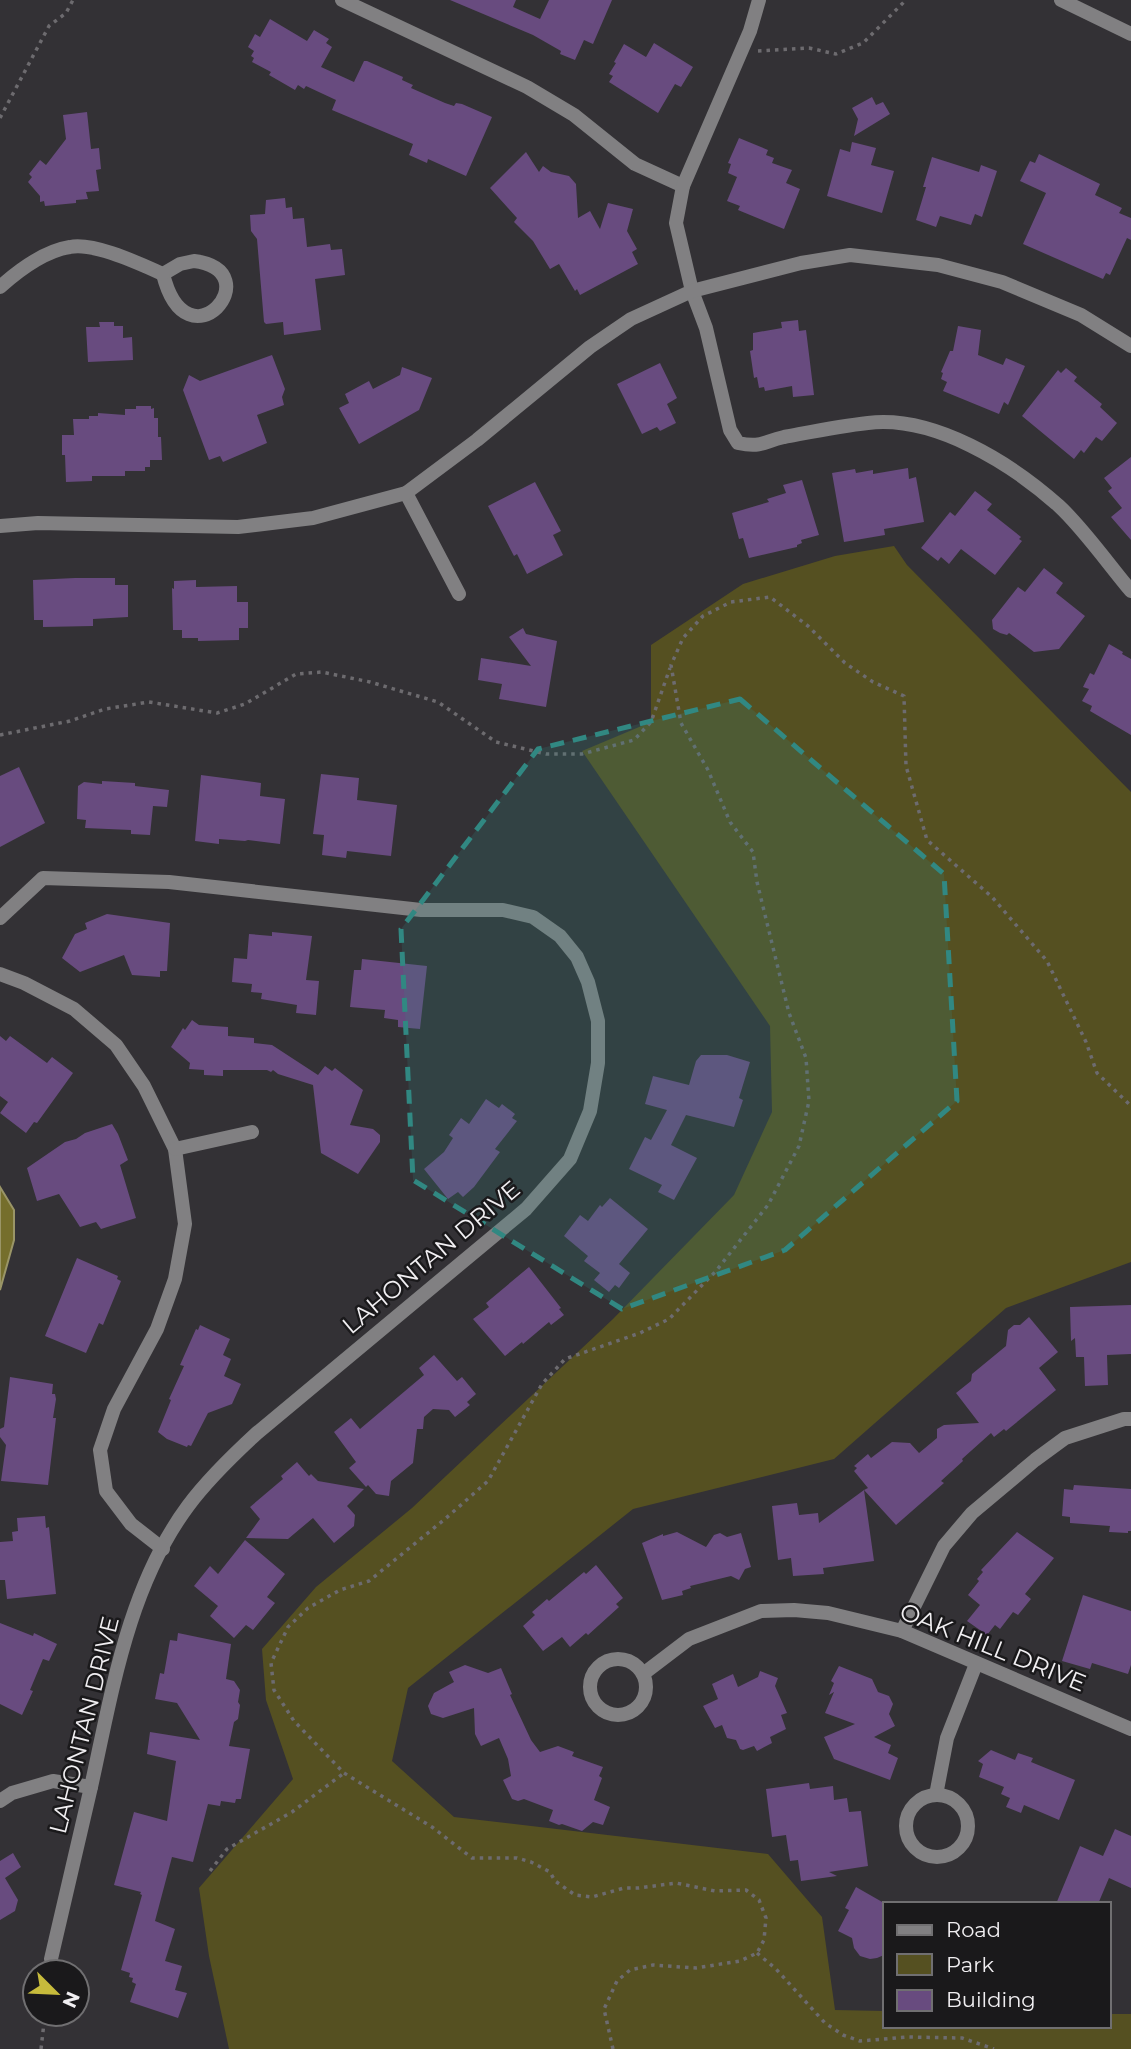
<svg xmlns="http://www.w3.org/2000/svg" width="1131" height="2049" font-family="Montserrat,sans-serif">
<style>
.green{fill:#555021}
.water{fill:#756e2c;stroke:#9a9567;stroke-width:2}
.building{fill:#684b7f}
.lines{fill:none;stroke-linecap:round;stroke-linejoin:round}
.path{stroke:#6d6b6f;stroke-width:3.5;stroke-dasharray:3.5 5;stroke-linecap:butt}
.minor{stroke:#818082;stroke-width:14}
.marked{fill:#318882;fill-opacity:0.2;stroke:#318882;stroke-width:5;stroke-dasharray:14 9;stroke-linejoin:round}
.labels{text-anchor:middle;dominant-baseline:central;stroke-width:5;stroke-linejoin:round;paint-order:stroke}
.street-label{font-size:24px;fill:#f1eff2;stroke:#1a191b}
</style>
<rect width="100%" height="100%" fill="#333135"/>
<!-- green -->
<polygon class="green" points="894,546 907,565 1131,792 1131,1262 1006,1308 834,1459 633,1509 408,1688 392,1761 454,1817 768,1854 822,1917 835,2010 884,2011 884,2026 1108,2026 1108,2014 1131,2014 1131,2049 229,2049 209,1956 199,1888 293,1779 266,1700 262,1649 316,1587 412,1508 613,1319 734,1195 772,1112 770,1026 582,751 651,722 651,645 743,584 835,556"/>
<!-- water -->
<polygon class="water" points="0,1187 14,1210 14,1240 0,1290"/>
<!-- building -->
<g class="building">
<polygon points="450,0 516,0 513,7 540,19 549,0 612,0 593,44 584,40 575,60 560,54 561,51 533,35"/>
<polygon points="270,19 307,41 314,30 329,39 326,43 332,47 321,67 354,82 364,61 367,61 403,77 402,80 413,85 411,88 445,103 454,106 456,103 462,104 492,117 466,176 428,159 427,163 409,155 413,144 332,110 336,100 306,86 304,89 298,85 295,90 269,75 271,72 252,62 254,58 251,56 254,51 248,47 255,34 260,37"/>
<polygon points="654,43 693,67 681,87 675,84 658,113 609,82 613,76 609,74 616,63 614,62 624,44 646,57"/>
<polygon points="872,97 876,105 883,102 890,114 854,136 858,119 852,108"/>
<polygon points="87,112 91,149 99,148 101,169 96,170 99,191 86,192 88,199 76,200 76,203 45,206 44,201 40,202 40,196 28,182 32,177 29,174 40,160 46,165 66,139 63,115"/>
<polygon points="739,138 768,150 766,155 774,158 772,163 792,170 786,183 800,189 784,229 738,210 740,206 727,201 737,177 728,173 731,164 728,163"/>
<polygon points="852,142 876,148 871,165 894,171 882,213 827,196 840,149 850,152"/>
<polygon points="526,152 539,172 543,166 551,172 569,176 576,184 578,218 590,211 600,229 608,203 633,209 627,231 637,249 632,252 638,264 580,295 577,289 575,291 559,264 550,269 533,241 514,222 517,218 490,188"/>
<polygon points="1039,154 1100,184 1095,195 1122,208 1119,213 1131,218 1131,240 1127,238 1110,275 1106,273 1103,279 1023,244 1046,193 1020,181 1030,161 1035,163"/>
<polygon points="932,157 979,172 981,165 997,171 982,217 975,214 971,225 940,216 936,227 916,220 926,187 923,187"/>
<polygon points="285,198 286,208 292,207 293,219 304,218 307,247 330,244 331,250 342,249 345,275 315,279 321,330 284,335 283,322 266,324 264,322 257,239 251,231 250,215 265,214 266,200"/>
<polygon points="798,320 799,331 806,330 814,395 793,397 792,386 765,391 764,387 759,388 757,377 754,378 750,351 753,350 753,333 782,328 781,322"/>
<polygon points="99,322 114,322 114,326 123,326 123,338 132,337 133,360 88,362 86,327 100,327"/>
<polygon points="958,326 981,330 978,355 1003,365 1006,358 1025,366 1008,405 1004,402 999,414 943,391 947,382 941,379 943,373 941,372 950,351 953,351"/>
<polygon points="272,355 285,389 282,397 284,405 257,415 267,443 223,462 220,456 209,460 183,390 189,375 200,381"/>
<polygon points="660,363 677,398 667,404 676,423 660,431 657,427 642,434 617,384"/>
<polygon points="402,367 432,378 419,410 359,444 339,408 349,403 345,394 369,381 373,389 400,375"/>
<polygon points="1066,368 1077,377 1074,381 1102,404 1100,407 1117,423 1102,441 1096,437 1084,453 1081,450 1074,459 1022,416 1058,370 1061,373"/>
<polygon points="136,406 151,406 151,409 154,408 154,418 158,418 158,437 161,437 162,460 150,460 150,467 145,467 145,471 125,471 125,476 92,476 92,481 66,482 65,455 62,455 62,435 74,435 73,419 89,419 89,416 98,416 98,413 125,415 125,409 136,409"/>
<polygon points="1131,457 1131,540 1111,517 1122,508 1108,491 1112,488 1104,478"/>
<polygon points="908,468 909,479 916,477 924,522 884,529 885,535 844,542 832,473 855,469 856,473 873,470 873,474"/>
<polygon points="802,480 819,535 801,540 802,543 797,545 797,547 749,558 743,538 739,539 732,513 769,502 767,499 786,493 783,485"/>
<polygon points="535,482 561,531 553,535 563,555 527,574 517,554 514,556 488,506"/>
<polygon points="975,491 992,504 987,510 1021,537 1019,539 1022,541 995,575 961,549 949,564 941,557 938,561 921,548 950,512 955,516"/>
<polygon points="1044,568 1063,583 1056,593 1085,616 1059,649 1034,652 1009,633 1007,635 1000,633 993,629 992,620 1018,587 1025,592"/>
<polygon points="75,578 115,578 115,585 128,585 128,617 93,619 93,626 43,627 43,620 34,620 33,580"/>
<polygon points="196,580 196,587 237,586 237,602 248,602 248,628 239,628 239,640 198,641 198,638 182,638 182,630 173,630 172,588 174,589 174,581"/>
<polygon points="523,628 526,634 557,641 546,707 499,699 502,684 478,680 481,658 531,666 509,637"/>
<polygon points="1109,644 1123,652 1122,654 1131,659 1131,735 1090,711 1092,706 1082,701 1089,689 1083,687 1090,673 1094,675"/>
<polygon points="19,767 45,823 0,847 0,776"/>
<polygon points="321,774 359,778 357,800 397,805 391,856 347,851 346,858 322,855 324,835 313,834"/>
<polygon points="201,775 261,783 260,796 285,799 280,844 248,840 245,841 219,839 219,844 195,841"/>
<polygon points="102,781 135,783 135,786 169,790 167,807 153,806 150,835 131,834 131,830 85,828 86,820 77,819 78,786 84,782 102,784"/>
<polygon points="107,914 170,923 167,971 160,971 160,977 132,975 124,955 80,972 62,958 75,934 87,929 85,923"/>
<polygon points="272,932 312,936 306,980 319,981 316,1015 296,1013 297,1005 261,999 262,993 251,992 252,984 232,982 234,958 247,959 249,934 272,936"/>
<polygon points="362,959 427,966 420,1029 398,1027 398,1020 384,1018 385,1010 350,1007 354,970 361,970"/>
<polygon points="192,1020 199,1025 228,1027 228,1036 254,1038 254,1043 272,1045 318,1075 325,1066 332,1071 335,1068 363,1090 350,1125 373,1129 380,1135 380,1142 358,1174 321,1153 313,1085 278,1074 273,1070 271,1072 267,1070 223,1070 223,1076 204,1075 204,1070 189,1069 190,1063 171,1047 183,1028 185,1030"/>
<polygon points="0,1036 6,1041 10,1036 47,1063 52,1057 73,1073 37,1123 34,1122 26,1133 0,1113 8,1102 0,1096"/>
<polygon points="701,1055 727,1055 750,1062 739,1098 743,1100 734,1127 686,1115 671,1145 697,1158 674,1200 658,1192 662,1185 629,1169 645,1137 651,1140 667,1110 645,1104 653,1076 689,1085 696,1061"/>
<polygon points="486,1099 499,1108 502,1104 515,1114 512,1118 517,1121 495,1149 500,1152 474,1187 463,1197 458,1192 448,1199 424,1169 444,1152 453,1138 449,1135 461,1118 469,1124"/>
<polygon points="112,1124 118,1134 128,1160 120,1165 136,1218 101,1229 96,1222 80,1227 59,1194 37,1201 27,1168 65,1142 76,1139 85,1133"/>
<polygon points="610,1198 648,1229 619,1264 630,1273 619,1288 615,1285 609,1292 594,1280 600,1273 584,1261 588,1256 564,1236 580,1215 588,1221 600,1205 602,1207"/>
<polygon points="77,1258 118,1276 117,1279 121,1281 103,1325 99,1323 86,1353 45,1336"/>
<polygon points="529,1267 561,1308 559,1309 564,1315 551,1325 549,1322 523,1344 522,1342 505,1356 473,1319 489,1307 486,1303"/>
<polygon points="1131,1305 1131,1354 1107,1355 1108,1385 1085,1386 1084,1357 1076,1357 1075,1338 1071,1341 1070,1307"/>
<polygon points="1029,1317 1058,1352 1039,1368 1056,1390 1006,1431 1004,1429 994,1437 991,1433 962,1459 963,1461 941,1481 944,1483 896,1525 864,1490 868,1488 854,1471 857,1468 854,1466 868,1454 871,1458 892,1442 910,1443 919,1453 937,1438 937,1429 944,1425 979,1423 956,1393 971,1381 972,1374 1006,1346 1008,1330 1014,1325 1020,1325"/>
<polygon points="200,1325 230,1339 223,1355 231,1359 224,1376 241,1384 232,1404 208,1413 191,1446 188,1445 187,1447 167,1439 158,1432 171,1400 169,1399 184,1366 180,1365 196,1329 198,1330"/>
<polygon points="434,1355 457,1381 462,1377 476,1394 467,1402 470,1405 455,1417 449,1410 433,1409 424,1417 423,1429 417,1429 413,1463 391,1481 389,1496 376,1494 368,1485 366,1487 349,1468 356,1462 334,1432 351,1418 360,1429 424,1375 419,1368"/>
<polygon points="10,1377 53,1384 52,1394 55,1394 56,1399 53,1418 56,1418 48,1485 1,1481 6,1445 0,1437 0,1429 4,1427"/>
<polygon points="297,1462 309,1476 311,1474 318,1481 364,1489 347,1506 355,1515 354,1526 334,1543 313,1518 288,1539 246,1538 260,1519 250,1507 283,1479 281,1476"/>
<polygon points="1074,1485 1131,1489 1131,1531 1128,1531 1128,1533 1109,1532 1110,1526 1070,1523 1070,1517 1062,1516 1064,1489 1073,1490"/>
<polygon points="864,1490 874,1561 823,1568 824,1574 793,1576 791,1558 778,1560 772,1506 797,1503 799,1515 818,1513 819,1523"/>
<polygon points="45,1516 46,1528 49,1527 56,1594 7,1599 5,1580 0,1580 0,1542 13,1541 12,1532 18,1531 17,1518"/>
<polygon points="677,1532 706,1547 714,1535 720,1533 727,1537 741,1533 751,1567 745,1569 739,1580 731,1576 690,1586 691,1588 682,1591 683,1595 662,1600 642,1543 663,1534 663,1536"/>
<polygon points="1017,1532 1054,1558 1025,1594 1031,1599 1018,1615 1013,1612 1000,1629 995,1625 987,1635 967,1621 980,1605 968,1595 979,1581 977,1579 983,1572 981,1570"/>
<polygon points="245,1540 285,1574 267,1597 275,1603 253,1630 246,1625 234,1638 210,1616 218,1606 194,1586 210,1566 218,1574"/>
<polygon points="596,1565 623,1598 616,1604 619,1607 588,1635 586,1633 570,1647 562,1637 543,1651 523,1626 535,1615 532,1612 547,1599 549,1601 584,1572 586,1574"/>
<polygon points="1083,1595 1131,1611 1131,1665 1128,1674 1092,1663 1090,1669 1062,1661"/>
<polygon points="0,1623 33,1636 34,1633 57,1644 49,1661 43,1659 30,1690 33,1691 22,1715 0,1704"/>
<polygon points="178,1633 231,1644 226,1679 234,1681 240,1690 238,1702 240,1705 238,1719 234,1722 229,1746 250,1749 241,1799 236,1799 235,1803 221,1801 220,1806 208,1804 193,1862 172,1857 155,1921 175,1929 165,1961 182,1966 175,1990 187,1993 178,2018 130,2002 136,1984 132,1982 133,1978 129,1977 130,1973 121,1970 142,1895 140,1894 141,1892 114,1885 134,1812 167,1821 176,1761 147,1754 150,1732 200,1740 177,1703 155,1699 160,1673 164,1674 170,1640 177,1641"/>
<polygon points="465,1665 488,1673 501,1668 512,1694 510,1695 531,1740 540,1752 558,1746 574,1752 572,1756 603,1767 599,1776 602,1778 594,1800 610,1807 603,1825 593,1822 582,1831 562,1824 559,1825 549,1821 553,1810 524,1799 518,1801 512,1799 503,1780 511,1776 508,1759 499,1738 481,1746 475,1734 474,1708 443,1718 431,1714 428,1706 434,1693 454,1682 449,1672"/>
<polygon points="839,1666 872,1679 878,1692 889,1696 893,1704 889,1714 895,1726 874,1737 891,1745 888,1753 898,1758 890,1780 834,1759 824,1737 855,1724 825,1713 834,1692 829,1695 834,1683 831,1681"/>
<polygon points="760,1671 778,1678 775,1686 787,1713 781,1715 786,1729 770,1737 772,1743 757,1751 754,1746 743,1750 740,1749 736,1740 727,1738 722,1725 715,1728 703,1706 718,1699 712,1684 733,1674 738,1687 758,1677"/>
<polygon points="991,1750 1015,1760 1018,1753 1033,1758 1031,1762 1075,1780 1059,1820 1024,1805 1021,1813 1006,1807 1010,1798 1001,1794 1004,1787 979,1777 983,1764 978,1761"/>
<polygon points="809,1783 810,1789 833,1786 834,1800 847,1798 849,1812 861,1811 868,1866 829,1872 837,1876 801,1881 798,1860 790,1861 786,1835 772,1837 766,1789"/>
<polygon points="1115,1829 1131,1836 1131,1888 1109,1878 1098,1904 1056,1904 1080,1846 1103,1856"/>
<polygon points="13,1853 21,1867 5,1878 18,1900 15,1911 0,1920 0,1861"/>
<polygon points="856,1887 884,1903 884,1955 877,1958 870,1959 860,1956 854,1948 852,1938 838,1931 849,1910 845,1908"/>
</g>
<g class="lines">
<!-- path -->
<g class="path">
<polyline points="758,51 809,48 836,54 863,43 906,0"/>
<polyline points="0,118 49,26 66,13 73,0"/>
<polyline points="0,735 70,721 105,709 149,702 217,713 245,704 296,674 322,672 370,682 438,702 496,742 546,754 582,754 634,740 651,722 670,668"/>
<polyline points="210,1871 227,1849 292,1812 344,1773"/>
<polyline points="757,1953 776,1969 825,2023 843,2035 860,2041 907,2037 962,2038 994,2049"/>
<polyline points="41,2049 45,2014"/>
<polyline points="613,2049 604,2009 617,1981 630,1970 653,1965 696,1968 740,1961 757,1953 764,1940 766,1918 759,1900 746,1890 715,1891 676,1883 639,1888 624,1888 592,1897 575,1895 555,1881 550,1872 531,1862 517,1858 472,1858 432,1827 344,1773 294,1721 274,1690 271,1663 288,1627 308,1608 340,1590 369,1581 445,1519 488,1481 542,1384 565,1359 640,1333 669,1319 716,1271 768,1205 799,1146 809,1101 806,1058 789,1013 757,882 753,852 730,822 708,770 681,723 671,665 683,638 703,616 731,602 770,597 808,626 845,663 873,682 904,696 906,766 927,840 992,897 1047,961 1086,1042 1097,1073 1131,1106"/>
</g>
<!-- minor -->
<g class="minor">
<polyline points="342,0 527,87 574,115 635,164 683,186"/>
<path d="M759 0 750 31 683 186 676 223 692 291 706 328 730 430 738 443C761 448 762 442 784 437 811 432 840 426 868 423 934 415 1011 463 1059 506 1083 528 1109 565 1131 591"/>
<polyline points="1061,0 1131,34"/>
<path d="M194 261C272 271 187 371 163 274L180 264Z"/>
<path d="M0 287C19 270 44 251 70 247 94 242 140 264 163 274"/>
<polyline points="406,493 459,594"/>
<polyline points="0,526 38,523 238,527 313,518 406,493 477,440 590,347 631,319 692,291 801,263 850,255 938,265 1002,282 1081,315 1131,346"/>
<path d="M0 918 43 878 169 882 421 910H503L533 917 560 936 577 957 588 982 598 1021V1063L590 1111 570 1159 526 1209 257 1433C232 1456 208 1479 188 1506 128 1587 112 1692 91 1787 78 1845 64 1902 51 1959"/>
<polyline points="0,974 24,983 74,1009 116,1045 144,1086 175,1149 185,1224 175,1279 157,1329 114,1409 100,1450 106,1491 131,1524 163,1549"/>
<polyline points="175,1149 252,1132"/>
<polyline points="902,1631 944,1546 972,1513 1035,1460 1065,1438 1124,1419 1131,1419"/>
<circle cx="618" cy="1687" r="28"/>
<polyline points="643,1674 689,1639 761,1611 794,1610 828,1613 902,1631 1131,1729"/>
<polyline points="936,1795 947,1738 976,1664"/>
<circle cx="937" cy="1826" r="31"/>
<polyline points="0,1801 12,1793 53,1781 91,1787"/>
</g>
</g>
<!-- marked area -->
<path class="marked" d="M740 699 944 874 957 1101 785 1250 622 1309 413 1180 401 929 538 749Z"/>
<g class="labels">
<!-- street labels -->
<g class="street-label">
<text transform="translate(431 1257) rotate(-40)">LAHONTAN DRIVE</text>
<text transform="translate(993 1647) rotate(22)">OAK HILL DRIVE</text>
<text transform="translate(84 1725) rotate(-76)">LAHONTAN DRIVE</text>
</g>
</g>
<!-- legend -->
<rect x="883" y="1902" width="228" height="126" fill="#1a191b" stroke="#706f71" stroke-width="2"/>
<rect x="897" y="1925" width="35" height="10" fill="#818082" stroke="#706f71" stroke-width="2"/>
<text x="946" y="1937" font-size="21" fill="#f1eff2">Road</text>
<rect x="897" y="1954" width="35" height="21" fill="#555021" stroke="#706f71" stroke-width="2"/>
<text x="946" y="1972" font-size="21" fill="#f1eff2">Park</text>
<rect x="897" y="1990" width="35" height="21" fill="#684b7f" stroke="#706f71" stroke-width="2"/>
<text x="946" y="2007" font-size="21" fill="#f1eff2">Building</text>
<!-- north arrow -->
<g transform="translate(56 1993) rotate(114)"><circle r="33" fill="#1a191b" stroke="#706f71" stroke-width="2"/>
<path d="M0-5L12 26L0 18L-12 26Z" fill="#c7bb3c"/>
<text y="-10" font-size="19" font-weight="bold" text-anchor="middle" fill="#f1eff2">N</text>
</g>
</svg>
